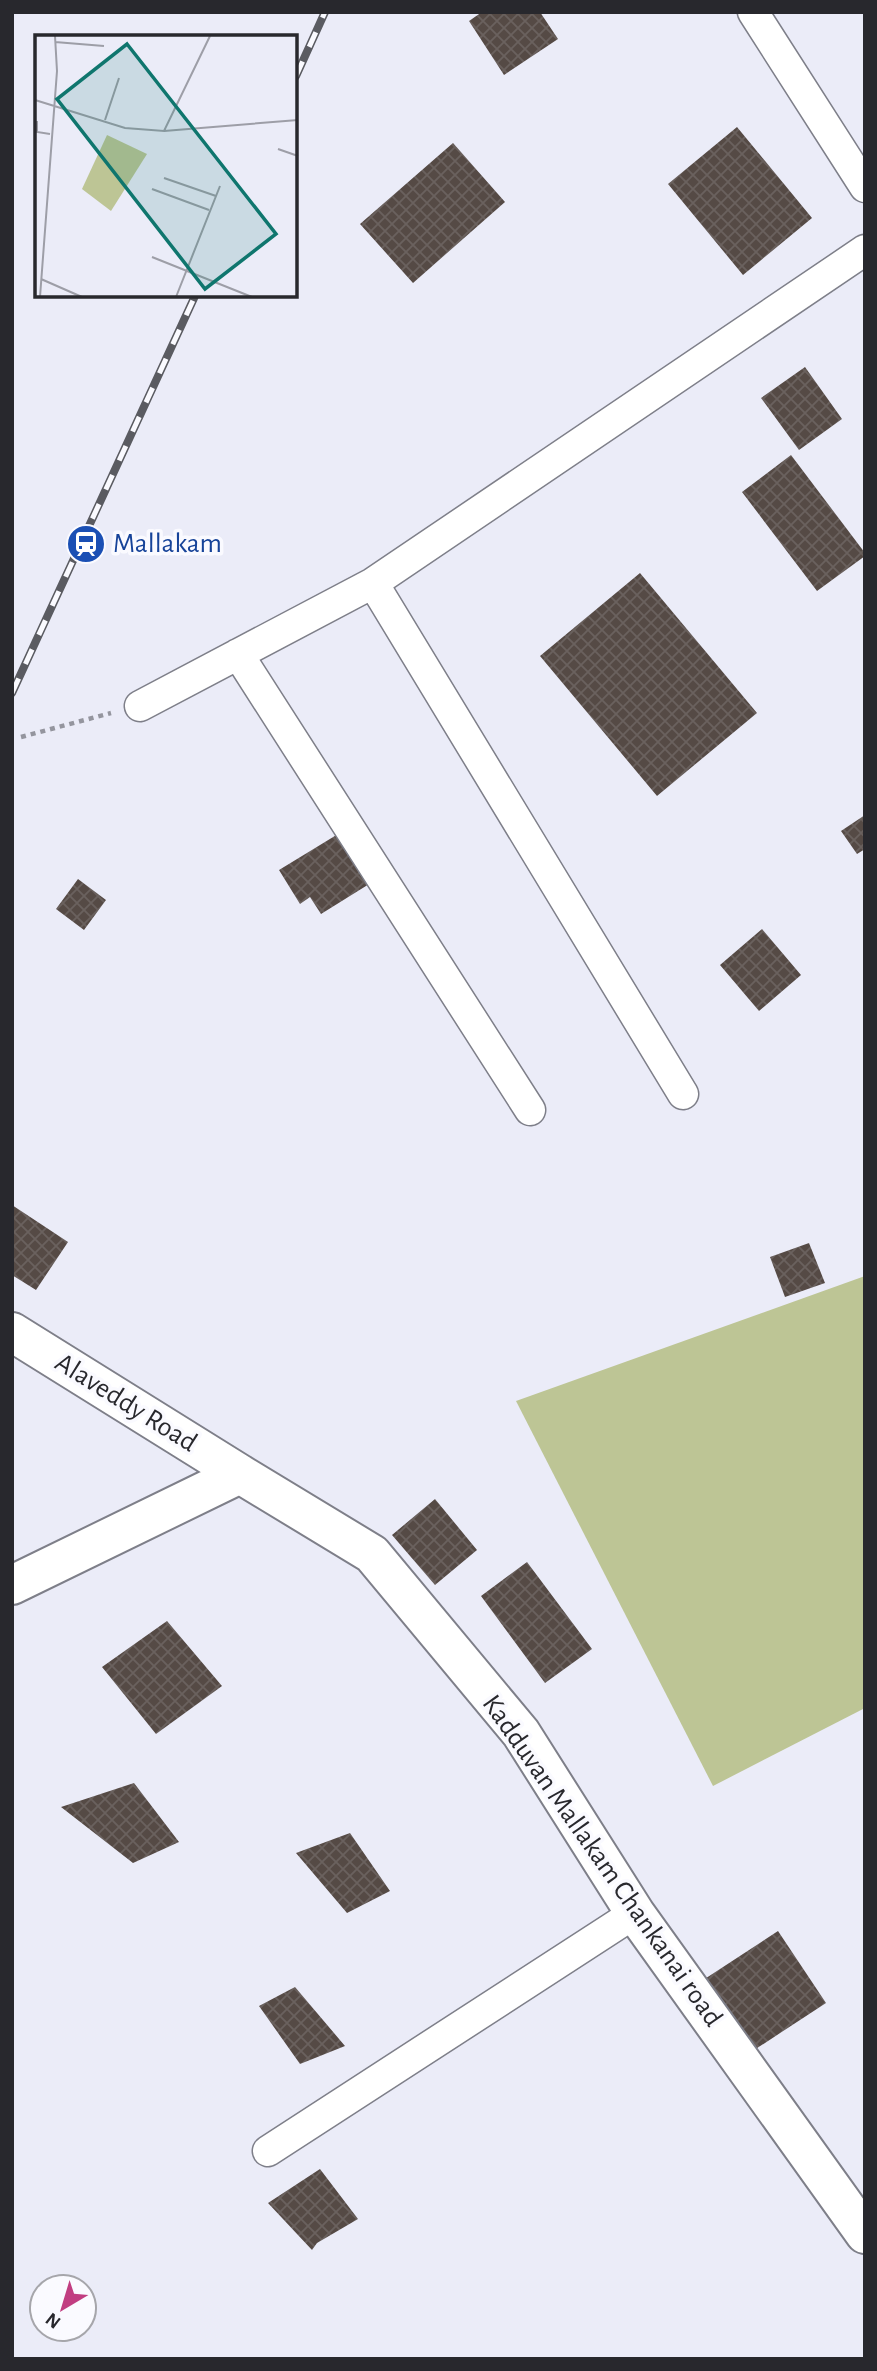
<svg xmlns="http://www.w3.org/2000/svg" width="877" height="2371" viewBox="0 0 877 2371" font-family="'Alegreya Sans',sans-serif">
<defs>
<pattern id="building-cross-hatch" width="8" height="8" patternUnits="userSpaceOnUse" patternTransform="scale(1.75)"><rect width="8" height="8" fill="#554a45"/><path d="M0 0l8 8M0 8l8-8" fill="none" stroke="#6a615e"/></pattern>
</defs>
<rect width="100%" height="100%" fill="#ebecf8"/>
<path fill="#bdc595" d="M865 1276V1708L713 1786 516 1401Z"/>
<path fill="url(#building-cross-hatch)" d="M482 12H540L558 39 504 75 469 21Z
M737 127 812 218 743 275 668 184Z
M453 143 505 202 413 283 360 224Z
M805 367 842 419 799 450 761 398Z
M791 455 865 553V556L817 591 742 492Z
M640 573 757 713 657 796 540 656Z
M865 815V849L857 854 841 831Z
M343 831 374 881 321 914 310 897 300 904 279 870Z
M78 879 106 900 84 930 56 909Z
M762 929 801 975 759 1011 720 965Z
M12 1205 68 1242 36 1290 12 1275Z
M809 1243 825 1283 785 1297 770 1257Z
M435 1499 477 1550 435 1585 392 1535Z
M527 1562 592 1649 545 1683 481 1596Z
M167 1621 222 1686 156 1734 102 1667Z
M134 1783 179 1842 133 1863 61 1807Z
M350 1833 390 1891 347 1913 296 1853Z
M778 1931 826 2003 745 2056 697 1984Z
M295 1987 345 2046 300 2064 259 2006Z
M320 2169 358 2219 317 2243 312 2250 268 2203Z"/>
<g fill="none" stroke-linecap="round" stroke-linejoin="round">
<defs>
<path id="street" d="M753 12 865 187
M373 583 683 1094
M238 654 530 1110
M140 706 373 583 865 250
M268 2151 635 1913"/>
<path id="secondary" d="M12 1332 240 1474
M12 1585 240 1474 372 1554 521 1733 635 1913 865 2234"/>
</defs>
<use href="#street" stroke="#7e7f89" stroke-width="33"/>
<use href="#secondary" stroke="#7e7f89" stroke-width="42"/>
<path stroke="#94959e" stroke-width="4.5" stroke-dasharray="5 5" stroke-linecap="butt" d="M21 737 111 713"/>
<use href="#street" stroke="#fff" stroke-width="30"/>
<use href="#secondary" stroke="#fff" stroke-width="38"/>
<defs>
<path id="rail" d="M296 76 325 12
M12 693 195 296"/>
</defs>
<use href="#rail" stroke="#5a5b61" stroke-width="8"/>
<use href="#rail" stroke="#fafaff" stroke-width="5" stroke-dasharray="16" stroke-linecap="butt"/>
</g>
<defs>
<symbol id="station-disc" viewBox="-11 -11 22 22"><circle r="9.5" fill="#1a4fb4" stroke="#fafaff"/><path d="M-3-6H3Q5-6 5-4V2Q5 4 3 4L4.5 6H3L1.5 4h-3L-3 6H-4.5L-3 4Q-5 4-5 2V-4Q-5-6-3-6ZM-3.5-4v3h7v-3ZM-3.5 1v1.5H-2V1ZM2 1v1.5H3.5V1Z" fill="#fff"/></symbol>
</defs>
<g fill-rule="evenodd">
<use href="#station-disc" x="64" y="522" width="44" height="44"/>
</g>
<g text-anchor="middle" dominant-baseline="central" stroke-width="7" stroke-linejoin="round" paint-order="stroke">
<g font-size="28" fill="#164399" stroke="#fafaff" text-anchor="start">
<text x="113" y="544">Mallakam</text>
</g>
<g font-size="28" fill="#28282d" stroke="#fafaff">
<text transform="translate(126 1403) rotate(32)">Alaveddy Road</text>
<text transform="translate(602 1861) rotate(55)">Kadduvan Mallakam Chankanai road</text>
</g>
</g>
<g transform="translate(35 35)">
<rect width="262" height="262" fill="#ebecf8"/>
<path d="M72 100 112 119 76 176 47 154Z" fill="#bdc595"/>
<path fill="none" stroke="#9d9ea7" stroke-width="2" d="M20 7 69 11M0 65 90 93 129 96 175 1M70 85 84 43M2 86V97L15 99M129 96 263 85M243 114 263 121M129 143 181 161M117 154 174 175M117 222 217 262M6 244 47 262M5 262 22 36 20 1M141 262 185 151"/>
<path fill="#0f766e" fill-opacity="0.15" stroke="#0f766e" stroke-width="3.5" d="M92 9 241 199 170 254 22 64Z"/>
<rect width="262" height="262" fill="none" stroke="#28282d" stroke-width="3.5"/>
</g>
<rect width="877" height="2371" fill="none" stroke="#28282d" stroke-width="28"/>
<g transform="translate(63 2308) rotate(218)"><circle r="33" fill="#fafaff" stroke="#a6a6ab" stroke-width="2"/>
<path d="M0-5L12 26L0 18L-12 26Z" fill="#c13d81"/>
<text y="-10" font-size="19" font-weight="bold" text-anchor="middle" fill="#28282d">N</text>
</g>
</svg>
